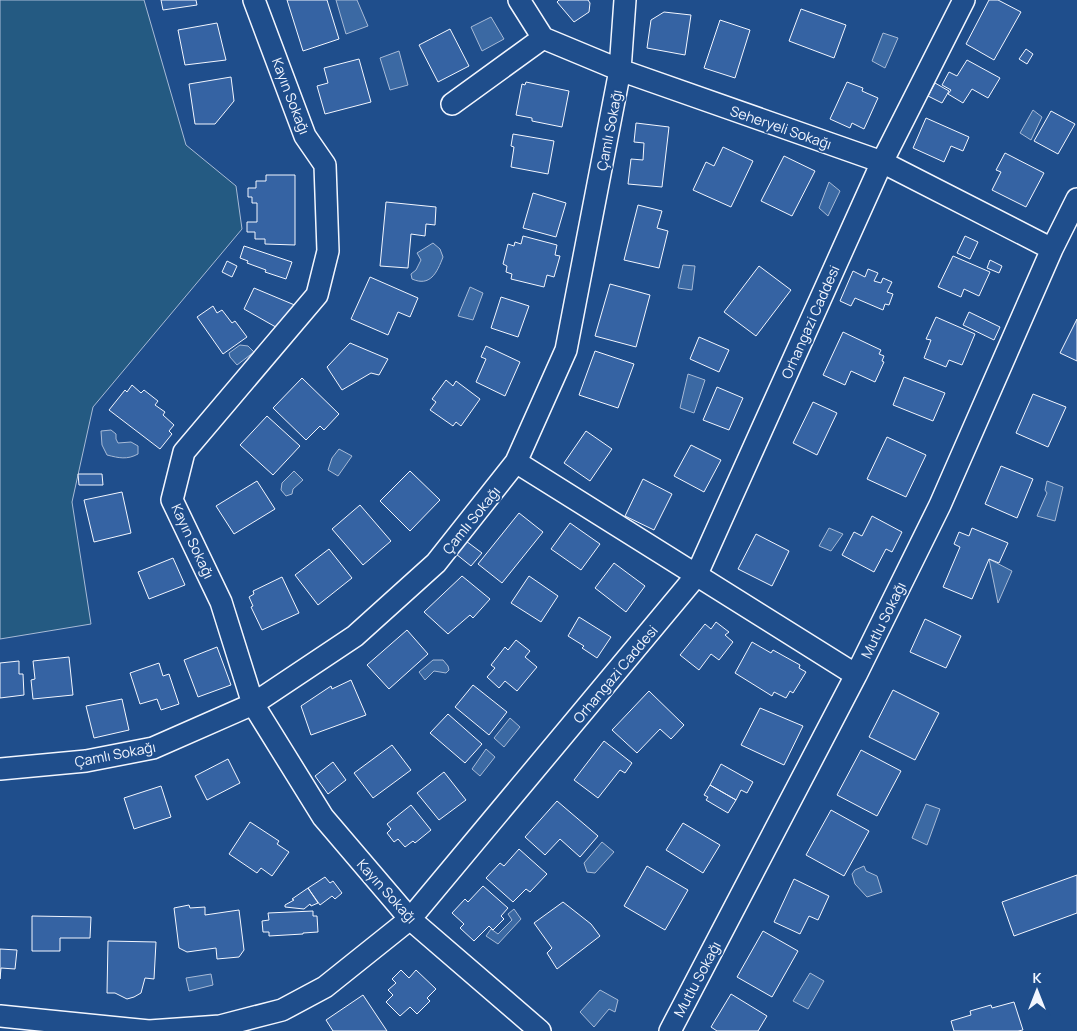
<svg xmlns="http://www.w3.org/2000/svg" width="1077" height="1031" viewBox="0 0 1077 1031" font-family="Manrope,sans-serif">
<rect width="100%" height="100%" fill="#1f4e8c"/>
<path fill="#245a82" stroke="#a8bbd7" d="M0 0H144L186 145 236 186 242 229 93 407 72 502 91 624 0 639Z"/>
<path fill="#3b69a3" stroke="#a8bbd7" d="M336 0H357L368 26 346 34Z
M491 17 504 39 482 51 471 27Z
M883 33 898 38 885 68 872 61Z
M399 51 408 85 390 90 380 58Z
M1033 110 1042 117 1031 140 1020 133Z
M829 182 840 191 828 216 819 208Z
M433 243 440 249 443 257C437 273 430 287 412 279L411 274 416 270 421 260 417 253Z
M683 265 695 266 692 290 678 288Z
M470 287 483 293 473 320 458 316Z
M240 345 248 346 254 352 237 365 230 357 229 353Z
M688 374 705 380 694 413 680 408Z
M111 430 116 434V439L118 443 131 442 138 446V454C127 460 119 458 107 455L102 445 101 431Z
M339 449 352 456 338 476 328 470 332 458Z
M294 471 303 480 293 489 292 494 286 496 281 490 282 483Z
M1047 481 1063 487 1055 521 1037 516 1047 493 1045 490Z
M829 528 843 534 831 551 819 546Z
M989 559 1012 571 998 603Z
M433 660H443L448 666 449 670 446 673 434 671 425 680 419 672Z
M510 718 520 727 504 747 494 738Z
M486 749 495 757 480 776 472 769Z
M926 804 940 809 927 845 912 838Z
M602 842 614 852 595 873 587 872 584 863Z
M864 866 866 871 877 876 882 892 867 897 855 884 852 874 855 870Z
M514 909 521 919 498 944 486 936 491 929 498 934 512 920 508 914Z
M810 973 824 981 808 1009 793 1001Z
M211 974 213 985 189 991 186 978Z
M600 990 618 1000 615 1012 609 1009 594 1027 580 1012Z"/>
<path fill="#3563a3" stroke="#f2f6ff" d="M161 0H196L197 5 163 10Z
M287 0H327L339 39 303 51Z
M559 0H588L590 3 589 12 574 22 557 2Z
M989 0H998L1021 12 994 60 966 44Z
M801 9 846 25 834 58 789 41Z
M664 12 691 15 685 55 647 48 651 20Z
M720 20 750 30 735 78 704 68Z
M217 23 226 60 185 65 178 30Z
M450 29 469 66 438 82 419 45Z
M1026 49 1033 54 1027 64 1019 59Z
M359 59 371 102 325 114 317 86 328 83 324 68Z
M967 60 1000 78 988 98 972 89 963 103 948 94 951 90 942 85 949 72 957 76Z
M231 77 234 101 215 124H195L189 84Z
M526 82 569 91 562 127 532 121V118L516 115 522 84 525 85Z
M847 82 863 88 862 91 878 98 864 129 852 123 850 128 830 119Z
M935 83 949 91 942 103 928 96Z
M1051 111 1075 124 1058 154 1034 141Z
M926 118 969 137 963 151 951 146 944 162 913 148Z
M636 123 669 127 662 187 628 184 631 159 643 160 644 143 634 142Z
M513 134 554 141 548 174 511 167 514 147 511 146Z
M723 147 753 161 731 207 693 190 706 162 714 166Z
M1005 153 1044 173 1026 207 992 190 1001 172 996 170Z
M784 156 815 171 792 216 761 201Z
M266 175H295V245L265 244V239H255V232H247V222H257V203H252V197H248V188H256V181H266Z
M533 193 566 203 556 237 523 228Z
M386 202 436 207 435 225 426 224 425 236 411 234 408 268 380 266Z
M638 205 662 211 657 228 668 231 659 268 624 260Z
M523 236 557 245 555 255 560 256 554 277 547 275 544 287 511 279 512 274 506 272 507 266 503 264 508 244 514 246 515 242 521 244Z
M965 236 978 242 970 259 957 253Z
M244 246 292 262 286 279 265 272 266 270 247 263 248 261 240 258Z
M953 256 990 272 979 296 964 289 961 297 938 287Z
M990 260 1002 266 999 273 987 268Z
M227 261 237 266 232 277 222 272Z
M759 266 791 290 756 336 724 312Z
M868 269 878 273 874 281 881 283 883 278 892 282 887 292 893 294 889 305 885 304 883 310 855 298 851 306 840 301 853 271 865 277Z
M370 277 418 298 410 317 398 312 388 335 351 319Z
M610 284 650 295 636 347 595 336Z
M254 288 297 306 281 330 244 309Z
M501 297 529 306 518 337 491 328Z
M213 306 217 313 222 310 232 323 235 321 247 337 223 354 197 317Z
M969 312 1000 327 994 340 963 325Z
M936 317 975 334 962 365 949 360 946 367 924 358 931 340 926 339Z
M1077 319V361L1060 353Z
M843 332 881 350 879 354 884 356 882 361 884 362 875 382 851 371 845 385 823 375Z
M699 337 729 350 719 372 690 359Z
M350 343 388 359 379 375 371 373 342 390 327 367Z
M486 346 520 362 505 396 476 382 486 359 481 357Z
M595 351 634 364 618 408 579 395Z
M904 377 945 393 933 421 893 405Z
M302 378 339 414 324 430 320 426 306 440 273 408Z
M446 380 453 386 456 381 480 399 461 426 456 422 453 426 430 410 436 402 432 399Z
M132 385 141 393 144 390 158 401 155 405 165 412 163 415 174 425 169 431 172 434 160 449 109 410 125 390 127 392Z
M717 387 743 398 729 430 703 420Z
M1033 394 1066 407 1048 447 1016 433Z
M813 402 837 413 817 455 793 443Z
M267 416 300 446 273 475 240 445Z
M586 431 612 449 590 481 564 463Z
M887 437 926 455 906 497 867 479Z
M691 445 721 460 704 492 674 476Z
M1001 466 1033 479 1017 518 985 504Z
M410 471 440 500 410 531 380 501Z
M78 474H102L103 485H79Z
M643 479 672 494 654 530 625 516Z
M257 481 275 509 234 534 216 506Z
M122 492 131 533 94 542 84 500Z
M360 505 391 541 363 565 332 529Z
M519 513 543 532 502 583 478 564Z
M872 516 902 532 892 552 886 549 874 572 842 555 854 532 862 536Z
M570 523 600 544 581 570 551 549Z
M972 528 1008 543 999 563 989 559 972 599 943 587 960 547 954 544 959 532 969 536Z
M756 534 789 551 772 586 738 569Z
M466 541 482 553 471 566 456 554Z
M329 549 352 578 318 605 295 575Z
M173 558 185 585 149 599 138 572Z
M614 563 645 586 626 612 595 588Z
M462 576 490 599 473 618 470 615 448 634 424 612Z
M529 576 558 596 541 622 511 603Z
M282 577 299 613 262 630 251 607 253 606 249 597 254 594 253 591Z
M579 617 611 637 597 658 582 648 584 646 568 636Z
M925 619 961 636 946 668 910 652Z
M716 622 729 632 725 635 733 642 719 660 711 654 699 670 680 655 705 624 711 629Z
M407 630 428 654 389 689 367 665Z
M516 640 530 651 525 657 537 667 517 691 505 681 499 688 487 677 495 668 491 665 505 647 508 650Z
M752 642 771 653 773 650 800 665 799 668 806 672 793 693 790 691 786 698 774 692 772 696 735 673Z
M217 647 231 685 198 697 184 660Z
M69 657 73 695 33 699 31 680 35 679 33 661Z
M19 661V674H23L24 695 0 698V663Z
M159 663 163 676 169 674 179 704 161 710 157 699 140 704 130 673Z
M351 680 366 715 311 735 301 706 331 686 332 689Z
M473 685 507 712 489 735 455 707Z
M893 690 939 713 915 760 869 737Z
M649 691 684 725 671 739 660 729 637 753 612 730Z
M122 699 129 730 94 738 86 706Z
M760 708 803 726 784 765 741 745Z
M448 714 482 744 465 763 430 733Z
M604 741 632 763 625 773 620 770 598 798 574 780Z
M392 745 411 770 373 798 354 773Z
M861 750 901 771 877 816 837 795Z
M228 759 240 783 207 800 195 776Z
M333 762 346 780 328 794 315 776Z
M721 764 753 782 747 793 741 790 736 800 710 785Z
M444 772 466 800 439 820 417 793Z
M710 785 736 800 728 813 706 800 708 797 704 795Z
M161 786 171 817 134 829 124 798Z
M557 801 598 836 580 857 560 839 545 855 525 837Z
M411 805 431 830 415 843 413 841 405 847 398 839 394 842 387 833 391 829 387 824Z
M831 810 869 831 844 876 806 855Z
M250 822 279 841 277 844 289 852 272 876 261 868 257 873 229 854Z
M683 823 720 845 703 873 666 850Z
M519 849 547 874 530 892 526 889 513 902 486 878 500 863 504 866Z
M647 866 688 890 665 930 624 906Z
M1077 875V913L1014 936 1002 902Z
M325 877 330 883 333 881 342 893 335 899 332 896 320 905 308 888Z
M794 879 829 896 818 920 809 916 800 934 774 922Z
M483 886 508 908 501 916 504 919 493 930 489 926 474 941 460 928 464 924 452 913 465 899 468 902Z
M308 888 318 903 311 906 310 904 304 909 285 907V905L294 900 292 899Z
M563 902 591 924 600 936 557 969 547 953 552 948 534 923Z
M189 905 190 908 205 907V915L239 910 244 950 239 957 217 959 216 948 187 952 179 948 174 908Z
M313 911V916H317L318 932 303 933V934L269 936V932H263L262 921 269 920 268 913Z
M32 916 91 917 90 938H60V951H32Z
M763 931 798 951 772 997 737 977Z
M108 941 156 942 154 979 145 978 141 993 134 997 127 999 115 993H107Z
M0 949 17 950 15 969 1 968 0 979Z
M401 970 409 978 416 970 436 989 427 998 430 1001 417 1014 410 1007 400 1016 386 1002 393 995 388 990 396 983 392 979Z
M731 994 767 1016 758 1031H717L711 1027Z
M363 995 387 1031H333L326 1020Z
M1014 1002 1023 1030 1018 1031H954L951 1021 971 1015 970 1011 991 1005 992 1008Z"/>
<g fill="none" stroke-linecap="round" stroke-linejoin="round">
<defs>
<path id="minor" d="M254 0 305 136 325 165 328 251 317 295 184 452 172 500 221 602 253 704 323 817 410 919 540 1031
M519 0 543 38 620 70 882 162 1052 249
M452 104 543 38
M516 462 856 675
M0 769 86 761 153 748 253 704 355 636 436 563 516 462 566 350 620 70 625 0
M0 1016 149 1031 220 1026 282 1010 325 987 410 919 696 576 882 162 964 0
M670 1031 856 675 940 505 1052 249 1077 199"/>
</defs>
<use href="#minor" stroke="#f2f6ff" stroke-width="24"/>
<use href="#minor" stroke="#1f4e8c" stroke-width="21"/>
</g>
<g text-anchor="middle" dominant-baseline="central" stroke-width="4" stroke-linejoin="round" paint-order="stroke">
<g font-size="14" fill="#f2f6ff" stroke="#1f4e8c">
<text transform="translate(291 96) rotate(69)">Kayın Sokağı</text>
<text transform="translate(781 127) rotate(19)">Seheryeli Sokağı</text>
<text transform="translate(609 130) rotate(-79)">Çamlı Sokağı</text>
<text transform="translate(810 322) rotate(-66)">Orhangazi Caddesi</text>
<text transform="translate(471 520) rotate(-51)">Çamlı Sokağı</text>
<text transform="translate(193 541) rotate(65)">Kayın Sokağı</text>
<text transform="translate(883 620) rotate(-64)">Mutlu Sokağı</text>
<text transform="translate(615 674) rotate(-50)">Orhangazi Caddesi</text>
<text transform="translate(115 754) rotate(-11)">Çamlı Sokağı</text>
<text transform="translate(387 891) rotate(48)">Kayın Sokağı</text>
<text transform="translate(697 979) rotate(-62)">Mutlu Sokağı</text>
</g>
</g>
<g transform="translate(1037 991)" stroke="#1f4e8c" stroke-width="4" paint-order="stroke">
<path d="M0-4L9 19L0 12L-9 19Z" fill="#f2f6ff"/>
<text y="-8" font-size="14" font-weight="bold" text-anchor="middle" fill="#f2f6ff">K</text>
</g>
</svg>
